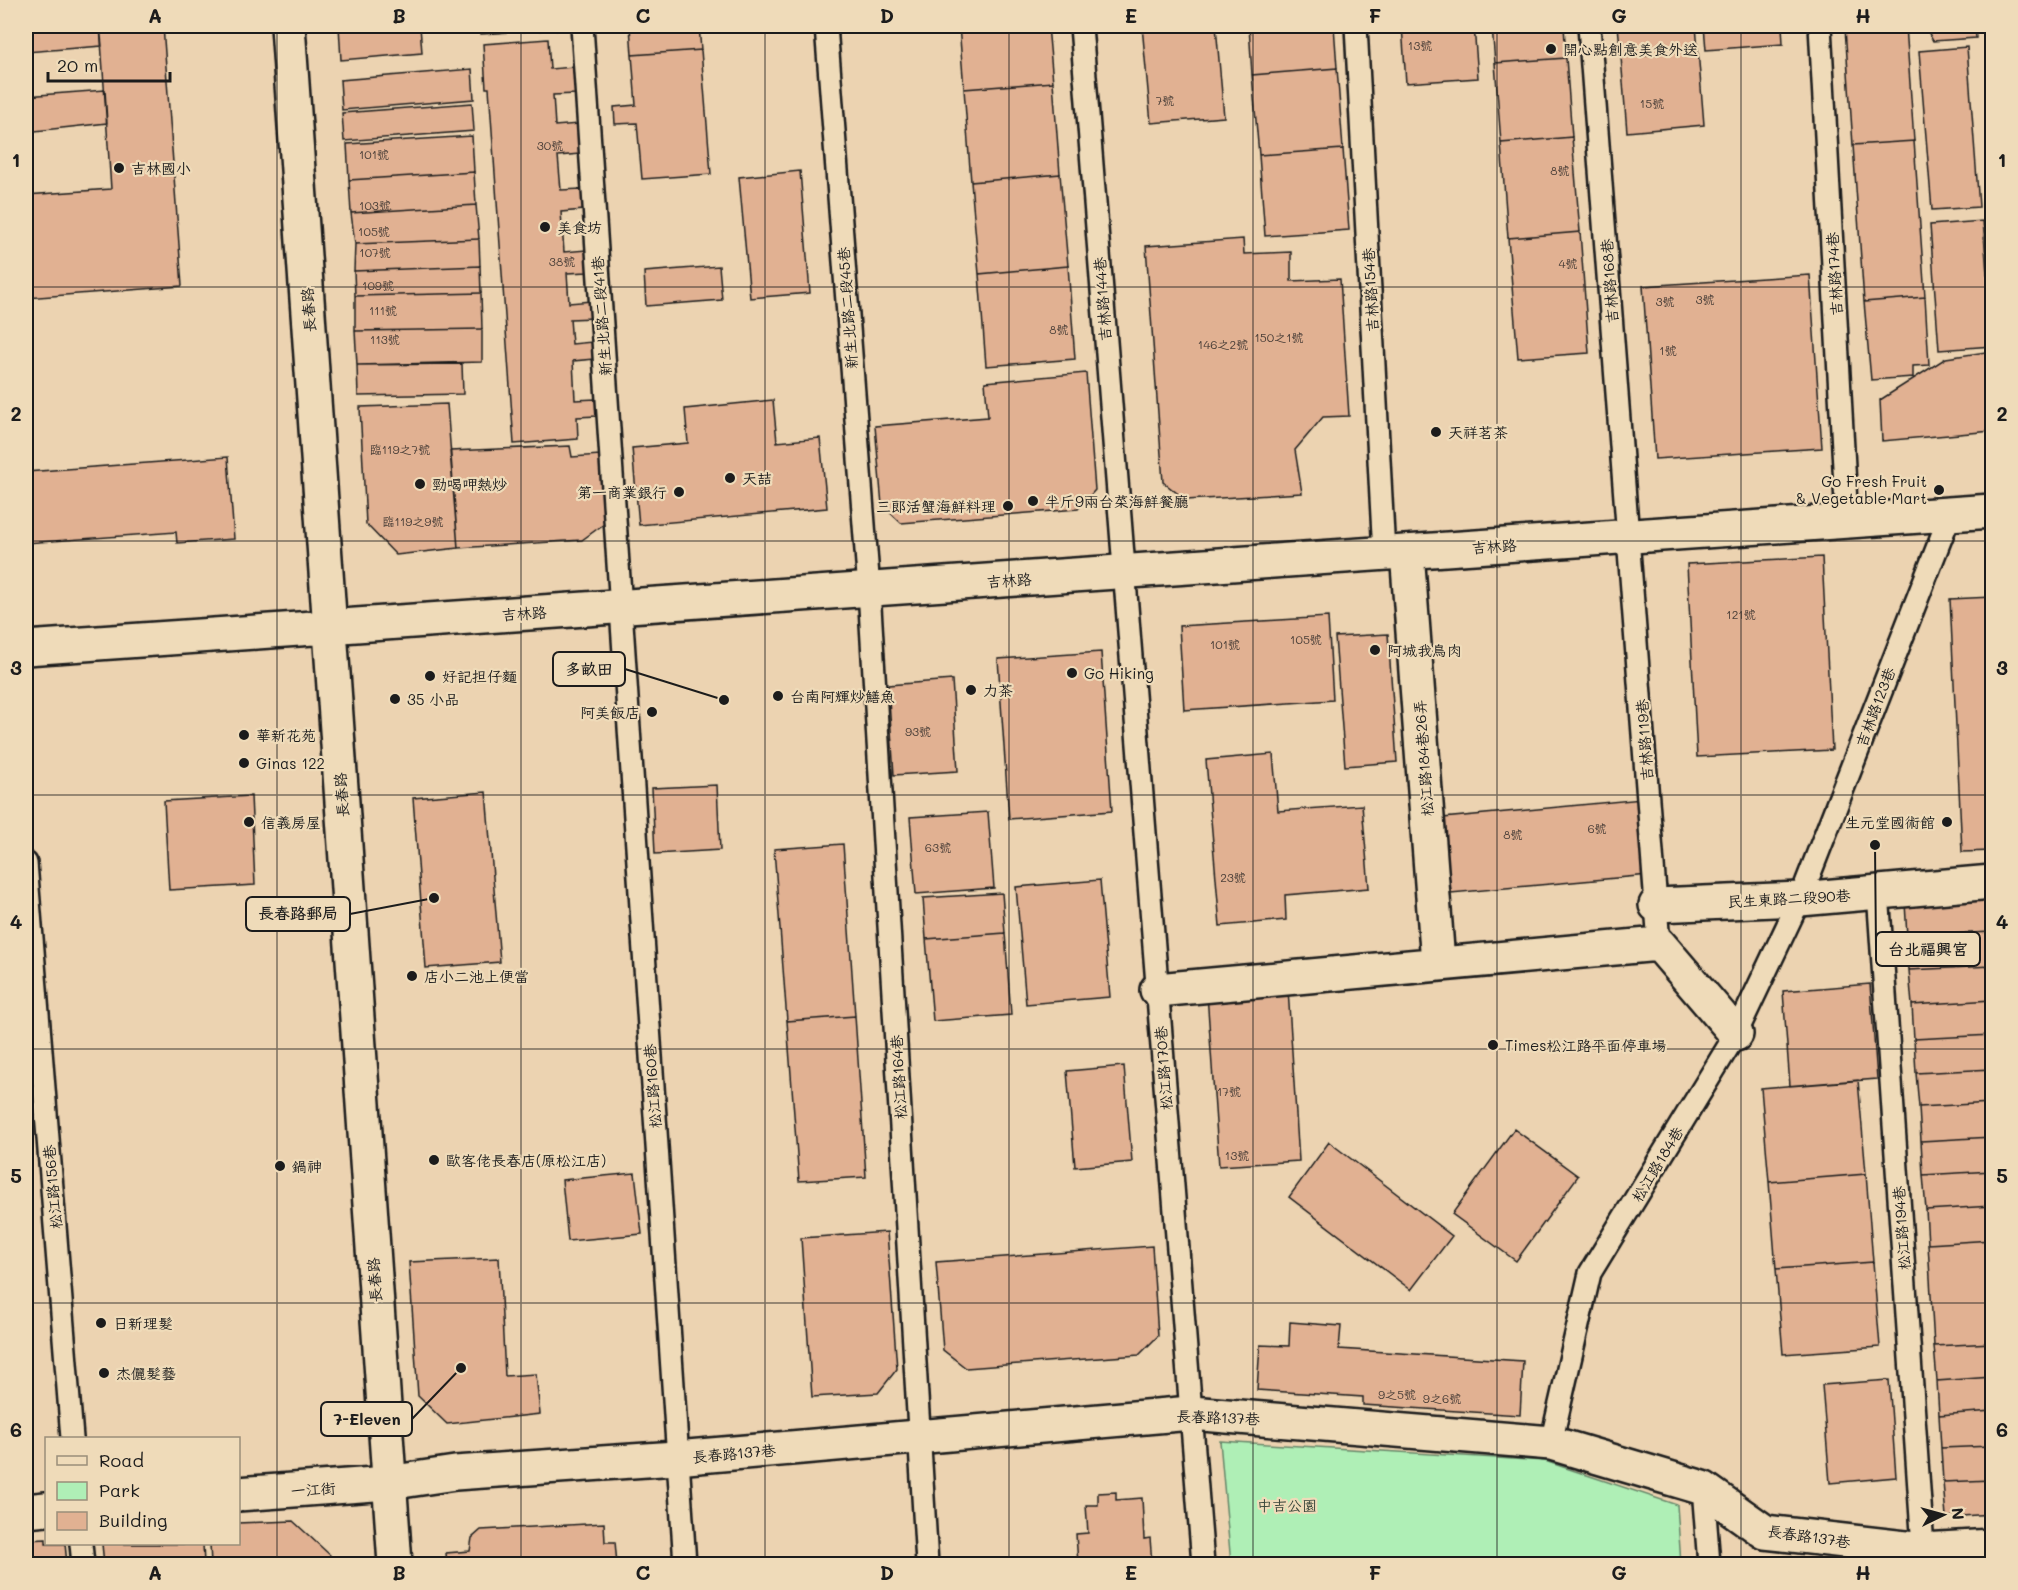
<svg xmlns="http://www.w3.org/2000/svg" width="2018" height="1590" viewBox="0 0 2018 1590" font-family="Mali,'LXGW WenKai TC',sans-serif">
<rect width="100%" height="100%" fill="#ecd3b1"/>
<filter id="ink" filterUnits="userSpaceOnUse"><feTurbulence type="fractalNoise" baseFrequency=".0167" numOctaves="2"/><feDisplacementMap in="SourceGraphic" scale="12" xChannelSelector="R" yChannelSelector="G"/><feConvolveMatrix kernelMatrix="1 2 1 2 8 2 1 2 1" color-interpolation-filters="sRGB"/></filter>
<g filter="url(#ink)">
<path fill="#afefb6" stroke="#668669" stroke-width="1.5" d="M1220 1441 1545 1461 1677 1505 1681 1564H1231Z"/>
<path fill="#e1b192" stroke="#1c1c1c" stroke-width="1.5" d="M26 26H100L102 46 26 52Z
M100 26H163L182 286 26 298V195L111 189Z
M339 26H420L422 53 341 60Z
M480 26H561L562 29 481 34Z
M630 26H699L701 50 632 55Z
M959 26H1048L1053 82 964 89Z
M1142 26H1216L1224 117 1151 123Z
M1249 26H1334L1337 68 1252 75Z
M1402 26H1474L1478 78 1406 83Z
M1492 26H1564L1566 58 1495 63Z
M1618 26H1696L1698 50 1621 57Z
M1704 26H1782L1783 44 1706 50Z
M1879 26H1906L1914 141 1853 145 1845 28Z
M1925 26H1975L1976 38 1933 41Z
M548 39 550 69 574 67 576 94 553 95 555 126 578 124 580 154 558 156 561 190 582 189 584 210 561 212 564 252 586 250 588 272 567 273 569 303 592 301 594 318 570 319 572 344 592 342 594 359 573 361 575 400 596 399 597 416 577 417 578 439 514 444 489 88H486L483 44Z
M1967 47 1979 207 1932 210 1919 51Z
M701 50 711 174 642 179 637 123 615 124 614 107 636 105 632 55Z
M1698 50 1704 125 1627 132 1621 57Z
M1566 58 1572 137 1501 143 1495 63Z
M1337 68 1343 149 1259 155 1252 75Z
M472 69 474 99 342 110 340 80Z
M1053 82 1060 174 971 182 964 89Z
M105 90 107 123 26 132V96Z
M472 103 474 131 344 141 342 113Z
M472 136 474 172 349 180 347 144Z
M1572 137 1580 232 1508 238 1501 143Z
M1914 141 1925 297 1864 302 1853 145Z
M1343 149 1349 230 1265 236 1259 155Z
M800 171 810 293 750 298 739 177Z
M474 172 476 205 351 213 349 180Z
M1060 174 1068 266 979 274 971 182Z
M476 205 479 239 355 244 351 213Z
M1983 221 1987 274H1992V346L1939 350 1930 225Z
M1580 232 1589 353 1518 358 1508 238Z
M479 239 480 266 354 271 355 244Z
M1243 239 1244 254 1291 252V281L1340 279 1349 416 1323 417 1295 450 1302 493 1186 500 1163 482 1146 246Z
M480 266 481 293 355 296 354 271Z
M719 266 722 300 646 306 644 272Z
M1068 266 1075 359 986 366 979 274Z
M1810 275 1822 448 1655 459 1643 286Z
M481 293 482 329 355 331V296Z
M1925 297 1929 365 1913 366V377L1871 380 1864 302Z
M482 329V362L357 365 355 331Z
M1992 351V431L1882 441 1880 400 1946 358Z
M462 364 463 394 358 396 357 365Z
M1086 373 1095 490 1078 509 901 523 882 505 875 426 988 417 985 382Z
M773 400 777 442 820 438 827 508 639 525 632 448 688 443 685 409Z
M447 404 458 548 396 555 366 524 360 407Z
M570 446 572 457 600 455 604 524 582 540 458 548 450 451Z
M228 457 234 539 177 543 176 532 26 543V472Z
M1822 557 1832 750 1697 757 1687 564Z
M1992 597V851L1962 852 1950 599Z
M1328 617 1333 700 1184 710 1179 626Z
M1388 634 1397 762 1345 766 1335 637Z
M1101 652 1112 811 1009 819 998 659Z
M952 680 958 771 894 775 888 685Z
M1273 754 1278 811 1362 805 1369 888 1285 895 1286 920 1220 926 1206 760Z
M717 785 720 850 655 854 652 788Z
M486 792 500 962 426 968 413 798Z
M251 796 255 885 169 890 164 801Z
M1642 799 1649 875 1451 893 1443 818Z
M988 812 994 888 916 894 910 817Z
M843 844 855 1016 787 1021 774 849Z
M1100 880 1110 997 1026 1004 1016 887Z
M1002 893 1005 933 926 939 923 898Z
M1992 897V932L1907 936 1905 903Z
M1992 932V966L1909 970 1907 936Z
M1005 933 1011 1015 933 1021 926 939Z
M1992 966V1000L1912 1005 1909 970Z
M1870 984 1877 1079 1790 1086 1783 991Z
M1288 989 1299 1161 1219 1166 1207 994Z
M1992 1000V1035L1914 1039 1912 1005Z
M855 1016 866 1177 799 1181 787 1021Z
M1992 1035V1069L1916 1073 1914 1039Z
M1124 1066 1132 1162 1075 1167 1067 1071Z
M1992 1069V1103L1919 1107 1916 1073Z
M1858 1080 1866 1174 1769 1182 1761 1088Z
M1992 1103V1137L1921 1141 1919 1107Z
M1514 1129 1578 1176 1516 1261 1452 1214Z
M1992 1137V1171L1923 1175 1921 1141Z
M1329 1142 1452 1236 1411 1290 1289 1197Z
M1992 1171V1206L1926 1210 1923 1175Z
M635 1173 642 1234 568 1241 562 1180Z
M1866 1174 1873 1262 1776 1269 1769 1182Z
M1992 1206V1240L1928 1244 1926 1210Z
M887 1232 897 1369 878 1393 812 1397 801 1238Z
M1992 1240V1343L1934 1346 1928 1244Z
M1152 1246 1158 1336 1139 1355 966 1368 943 1350 936 1262Z
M499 1258 505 1376 536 1374 540 1414 447 1424 418 1396 409 1262Z
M1873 1262 1880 1347 1783 1354 1776 1269Z
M1290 1322 1341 1326 1339 1349 1523 1361 1520 1415 1363 1405V1397L1257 1390 1260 1345 1289 1346Z
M1992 1343V1377L1937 1381 1934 1346Z
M1992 1377V1411L1939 1415 1937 1381Z
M1889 1380 1896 1477 1830 1483 1822 1385Z
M1992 1411V1446L1941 1448 1939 1415Z
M1992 1446V1480L1943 1482 1941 1448Z
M1992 1480V1514L1946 1517 1943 1482Z
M1116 1492V1500L1142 1498 1144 1539 1150 1538 1152 1564H1078L1076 1534 1088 1533 1086 1505H1098V1493Z
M293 1521 330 1555 331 1564H211L210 1544H238V1523Z
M604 1523 605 1542H615L617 1564H447L446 1553 470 1551 472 1538 481 1530Z
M46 1539V1544H65L67 1564H26V1540Z
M102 1544H203L204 1564H104Z
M1896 1559 1897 1564H1839Z"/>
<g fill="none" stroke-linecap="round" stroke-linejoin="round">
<defs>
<path id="lane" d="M582 26 685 1564
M826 26 869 590 927 1564
M1081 26 1203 1564
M1356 26 1384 554
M1589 26 1659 944
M1820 26 1847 522
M26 863 72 1438
M1878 892 1924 1562
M1551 1443 1590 1273 1736 1034 1800 899 1950 515
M1703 1488 1709 1564
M81 1544 83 1564"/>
<path id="street" d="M1407 552 1438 963
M1656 905 1800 899 1992 882
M1157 990 1659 944 1736 1034
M238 1494 388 1483 455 1473 676 1458 1191 1413 1551 1443 1703 1488 1765 1532 1923 1550 1992 1546
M26 1511 46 1509"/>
<path id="secondary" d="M288 26 395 1564
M26 648 1992 511"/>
</defs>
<use href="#lane" stroke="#1c1c1c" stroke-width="26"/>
<use href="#street" stroke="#1c1c1c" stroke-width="38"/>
<use href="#secondary" stroke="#1c1c1c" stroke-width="38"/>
<use href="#lane" stroke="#efdbb9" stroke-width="21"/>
<use href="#street" stroke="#efdbb9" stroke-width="33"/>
<use href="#secondary" stroke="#efdbb9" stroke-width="33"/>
</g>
</g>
<path fill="none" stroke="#1c1c1c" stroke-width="1.5" stroke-opacity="0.55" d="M277 26V1564M521 26V1564M765 26V1564M1009 26V1564M1253 26V1564M1497 26V1564M1741 26V1564M26 287H1992M26 541H1992M26 795H1992M26 1049H1992M26 1303H1992"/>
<g fill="#1c1c1c" stroke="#efdbb9" stroke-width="2">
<circle cx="1551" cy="49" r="6"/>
<circle cx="119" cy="168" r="6"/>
<circle cx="545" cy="227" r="6"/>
<circle cx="1436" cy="432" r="6"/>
<circle cx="730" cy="478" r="6"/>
<circle cx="420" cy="484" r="6"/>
<circle cx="1939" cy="490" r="6"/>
<circle cx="679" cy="492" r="6"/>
<circle cx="1033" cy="501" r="6"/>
<circle cx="1008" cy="506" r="6"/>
<circle cx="1375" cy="650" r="6"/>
<circle cx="1072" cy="673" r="6"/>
<circle cx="430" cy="676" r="6"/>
<circle cx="971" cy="690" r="6"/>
<circle cx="778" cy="696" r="6"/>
<circle cx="395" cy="699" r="6"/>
<circle cx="652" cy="712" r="6"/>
<circle cx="244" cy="735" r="6"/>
<circle cx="244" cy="763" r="6"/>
<circle cx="249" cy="822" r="6"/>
<circle cx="1947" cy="822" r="6"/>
<circle cx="412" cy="976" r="6"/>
<circle cx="1493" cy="1045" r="6"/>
<circle cx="434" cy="1160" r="6"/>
<circle cx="280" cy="1166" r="6"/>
<circle cx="101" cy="1323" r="6"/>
<circle cx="104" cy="1373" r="6"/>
</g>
<g text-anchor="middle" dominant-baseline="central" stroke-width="4.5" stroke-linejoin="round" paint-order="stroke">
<g font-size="12" fill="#4d413a">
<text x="1420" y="45">13號</text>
<text x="1165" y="100">7號</text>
<text x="1652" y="103">15號</text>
<text x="550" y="145">30號</text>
<text x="374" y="154">101號</text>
<text x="1560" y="170">8號</text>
<text x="375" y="205">103號</text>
<text x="374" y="231">105號</text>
<text x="375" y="252">107號</text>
<text x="562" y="261">38號</text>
<text x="1568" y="263">4號</text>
<text x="378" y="285">109號</text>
<text x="1705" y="299">3號</text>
<text x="1665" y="301">3號</text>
<text x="383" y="310">111號</text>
<text x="1059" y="329">8號</text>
<text x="1279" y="337">150之1號</text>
<text x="385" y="339">113號</text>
<text x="1223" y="344">146之2號</text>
<text x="1668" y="350">1號</text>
<text x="400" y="449">臨119之7號</text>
<text x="413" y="521">臨119之9號</text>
<text x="1741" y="614">121號</text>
<text x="1306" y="639">105號</text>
<text x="1225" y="644">101號</text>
<text x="918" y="731">93號</text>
<text x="1597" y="828">6號</text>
<text x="1513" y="834">8號</text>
<text x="938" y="847">63號</text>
<text x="1233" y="877">23號</text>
<text x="1229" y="1091">17號</text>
<text x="1237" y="1155">13號</text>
<text x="1397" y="1394">9之5號</text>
<text x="1442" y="1398">9之6號</text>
</g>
<g font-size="15" fill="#1c1c1c" stroke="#efdbb9" text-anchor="start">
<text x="1563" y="49">開心點創意美食外送</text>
<text x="131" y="168">吉林國小</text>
<text x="557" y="227">美食坊</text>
<text x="1448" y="432">天祥茗茶</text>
<text x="742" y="478">天喆</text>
<text x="1927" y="481" text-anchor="end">Go Fresh Fruit<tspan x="1927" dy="17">&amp; Vegetable Mart</tspan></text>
<text x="432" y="484">勁喝呷熱炒</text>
<text x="667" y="492" text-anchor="end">第一商業銀行</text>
<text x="1045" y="501">半斤9兩台菜海鮮餐廳</text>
<text x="996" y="506" text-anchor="end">三郎活蟹海鮮料理</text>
<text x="1387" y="650">阿城我鳥肉</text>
<text x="1084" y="673">Go Hiking</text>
<text x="442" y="676">好記担仔麵</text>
<text x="983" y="690">力茶</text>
<text x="790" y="696">台南阿輝炒鱔魚</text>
<text x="407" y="699">35 小品</text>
<text x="640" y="712" text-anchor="end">阿美飯店</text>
<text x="256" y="735">華新花苑</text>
<text x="256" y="763">Ginas 122</text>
<text x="261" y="822">信義房屋</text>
<text x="1935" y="822" text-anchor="end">生元堂國術館</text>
<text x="424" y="976">店小二池上便當</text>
<text x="1505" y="1045">Times松江路平面停車場</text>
<text x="446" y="1160">歐客佬長春店(原松江店)</text>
<text x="292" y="1166">鍋神</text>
<text x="113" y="1323">日新理髮</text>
<text x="116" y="1373">杰儷髮藝</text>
</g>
<g font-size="15" fill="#1c1c1c" stroke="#efdbb9">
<text transform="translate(1834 274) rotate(-93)">吉林路174巷</text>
<text transform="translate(1609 281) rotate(-94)">吉林路168巷</text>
<text transform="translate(1370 290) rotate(-93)">吉林路154巷</text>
<text transform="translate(1102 299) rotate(-94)">吉林路144巷</text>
<text transform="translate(847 308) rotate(-94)">新生北路二段45巷</text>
<text transform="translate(308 310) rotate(-94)">長春路</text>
<text transform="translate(601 316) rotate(-94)">新生北路二段41巷</text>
<text transform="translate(1494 546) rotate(-4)">吉林路</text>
<text transform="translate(1009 580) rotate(-4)">吉林路</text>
<text transform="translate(524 613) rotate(-4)">吉林路</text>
<text transform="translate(1875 707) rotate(-69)">吉林路123巷</text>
<text transform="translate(1644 740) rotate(-94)">吉林路119巷</text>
<text transform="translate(1423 758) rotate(-94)">松江路184巷26弄</text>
<text transform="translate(341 795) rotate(-94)">長春路</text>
<text transform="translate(1789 898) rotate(-3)">民生東路二段90巷</text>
<text transform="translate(1163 1068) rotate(-94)">松江路170巷</text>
<text transform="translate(898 1077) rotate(-93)">松江路164巷</text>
<text transform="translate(652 1086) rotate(-94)">松江路160巷</text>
<text transform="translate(1657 1164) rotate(-59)">松江路184巷</text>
<text transform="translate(52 1187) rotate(-95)">松江路156巷</text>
<text transform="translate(1901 1228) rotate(-94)">松江路194巷</text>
<text transform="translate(374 1280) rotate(-94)">長春路</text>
<text transform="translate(1218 1417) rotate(2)">長春路137巷</text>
<text transform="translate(734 1453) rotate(-5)">長春路137巷</text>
<text transform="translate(313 1489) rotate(-4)">一江街</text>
<text transform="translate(1809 1536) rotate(8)">長春路137巷</text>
</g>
<g font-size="15" fill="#39463b" stroke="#efdbb9">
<text x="1287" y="1505">中吉公園</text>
</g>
</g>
<path fill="none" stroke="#1c1c1c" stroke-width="2" d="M724 700L625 669M434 898L350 914M1875 845L1876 949M461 1368L412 1419"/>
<g fill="#1c1c1c" stroke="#efdbb9" stroke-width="2">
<circle cx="724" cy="700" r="6"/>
<circle cx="434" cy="898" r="6"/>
<circle cx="1875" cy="845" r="6"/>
<circle cx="461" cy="1368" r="6"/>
</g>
<g fill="#efdbb9" stroke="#1c1c1c" stroke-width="2">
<rect x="553" y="652" width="72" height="34" rx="6"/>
<rect x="246" y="897" width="104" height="34" rx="6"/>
<rect x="1876" y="932" width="104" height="34" rx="6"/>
<rect x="321" y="1402" width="91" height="34" rx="6"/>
</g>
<g font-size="16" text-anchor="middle" font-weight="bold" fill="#1c1c1c">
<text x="589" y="675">多畝田</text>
<text x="298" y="919">長春路郵局</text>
<text x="1928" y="955">台北福興宮</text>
<text x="367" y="1425">7-Eleven</text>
</g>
<rect width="2018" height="1590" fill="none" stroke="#efdbb9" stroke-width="66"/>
<rect x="45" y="1437" width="195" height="108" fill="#efdbb9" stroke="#9b8f7a" stroke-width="1.5"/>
<rect x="57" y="1456" width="30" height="9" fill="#efdbb9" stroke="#9b8f7a" stroke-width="1.5"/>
<text x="99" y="1467" font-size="18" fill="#1c1c1c">Road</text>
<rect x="57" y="1482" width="30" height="18" fill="#afefb6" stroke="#9b8f7a" stroke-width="1.5"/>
<text x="99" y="1497" font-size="18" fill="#1c1c1c">Park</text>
<rect x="57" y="1512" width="30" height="18" fill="#e1b192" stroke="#9b8f7a" stroke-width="1.5"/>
<text x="99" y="1527" font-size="18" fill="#1c1c1c">Building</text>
<g transform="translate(1943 1515) rotate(85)" stroke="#efdbb9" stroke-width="4.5" paint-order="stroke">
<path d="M0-4.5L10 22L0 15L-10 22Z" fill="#1c1c1c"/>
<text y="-9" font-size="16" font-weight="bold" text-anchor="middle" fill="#1c1c1c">N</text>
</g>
<path d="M48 72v9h122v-9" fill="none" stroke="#1c1c1c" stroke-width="3"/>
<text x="57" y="72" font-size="18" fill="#1c1c1c" stroke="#efdbb9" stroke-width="4.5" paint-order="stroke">20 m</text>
<rect x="33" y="33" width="1952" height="1524" fill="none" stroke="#1c1c1c" stroke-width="2"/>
<g font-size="20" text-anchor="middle" font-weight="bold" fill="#1c1c1c">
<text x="155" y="23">A</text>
<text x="399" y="23">B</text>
<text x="643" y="23">C</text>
<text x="887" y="23">D</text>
<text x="1131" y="23">E</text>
<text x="1375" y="23">F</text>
<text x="1619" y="23">G</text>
<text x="1863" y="23">H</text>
<text x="16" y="167">1</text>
<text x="2002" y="167">1</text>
<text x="16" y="421">2</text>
<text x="2002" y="421">2</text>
<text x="16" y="675">3</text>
<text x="2002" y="675">3</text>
<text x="16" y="929">4</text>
<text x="2002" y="929">4</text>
<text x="16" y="1183">5</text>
<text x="2002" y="1183">5</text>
<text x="16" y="1437">6</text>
<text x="2002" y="1437">6</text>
<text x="155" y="1580">A</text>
<text x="399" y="1580">B</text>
<text x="643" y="1580">C</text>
<text x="887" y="1580">D</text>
<text x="1131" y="1580">E</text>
<text x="1375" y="1580">F</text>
<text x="1619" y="1580">G</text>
<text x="1863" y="1580">H</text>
</g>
</svg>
